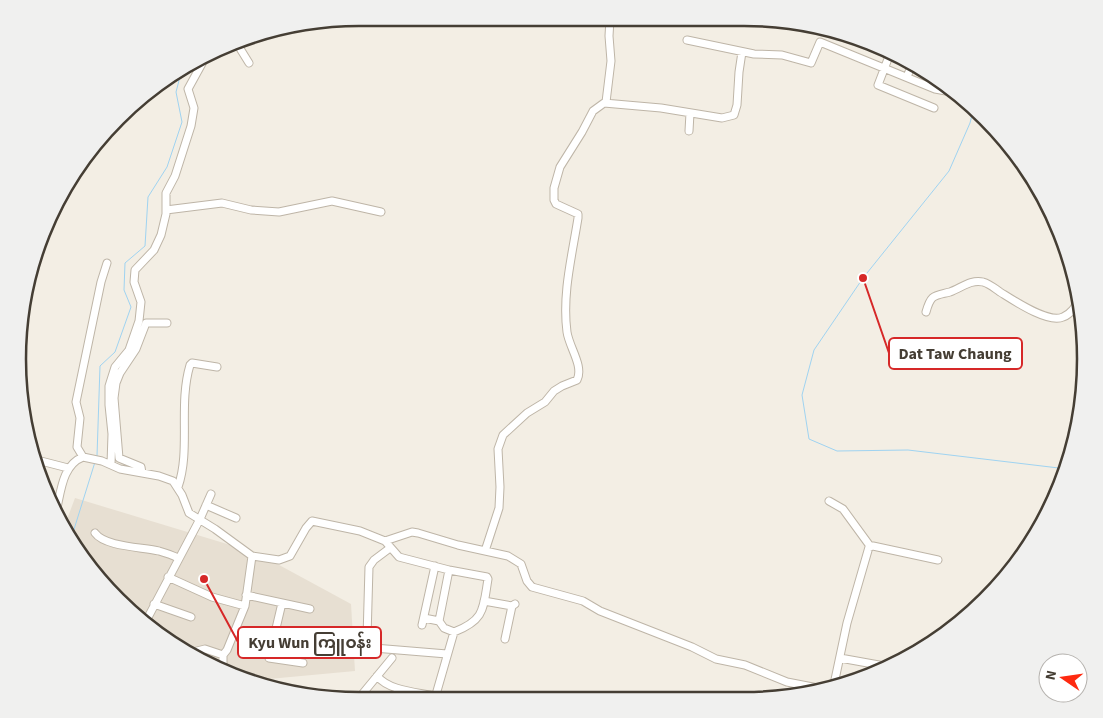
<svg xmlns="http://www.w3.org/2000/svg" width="1103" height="718" viewBox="0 0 1103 718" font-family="'Source Sans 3','Noto Sans Myanmar',sans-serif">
<rect width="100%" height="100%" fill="#f3eee4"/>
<path fill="#e7dfd2" d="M75 498 257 553 351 604 355 671 258 680 208 665 134 616 63 530Z"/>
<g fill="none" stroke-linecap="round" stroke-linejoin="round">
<path stroke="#9fd3f1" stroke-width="1" d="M974 107 970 123 949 171 863 278 814 350 802 395 809 439 837 451 908 450 1067 469
M97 456 100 366 115 352 131 307 124 290 125 263 145 246 148 197 167 167 182 122 176 92 182 69
M71 539 95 462"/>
<defs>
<path id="minor" d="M687 40 754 54 782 55 811 63 820 42 935 89 946 91 950 89
M236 42 249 63
M891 51 878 85 934 108
M907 77 912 64
M606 102 611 61 609 36 610 19
M689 131 690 113
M166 210 222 203 251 210 279 212 332 201 381 212
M1046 210 1049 205
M926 312C931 294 934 296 950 292 961 288 971 279 983 282 990 284 994 288 1000 292 1013 300 1048 324 1063 317 1071 314 1075 307 1079 300
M83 457 77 447 80 418 76 402 101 282 107 263
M37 460 68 468
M111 464 112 434 109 405V386L115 367 129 350 139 321 141 302 134 282 135 270 154 250 161 235 166 214V193L175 176 191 126 194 108 188 89 205 58
M142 473 141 467 119 458 114 398 116 383 120 373 136 349 146 323H167
M178 487C191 450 178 405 190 365L192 363 217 367
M829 501 843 509 870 546
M206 505 236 518
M56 512C61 492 62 465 83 457L102 461 120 469 159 476 173 481 182 495 189 513 215 529 252 556 245 606 227 650 223 655V670
M95 533C105 547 143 547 159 551 166 553 172 555 178 558
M385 541 399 557 449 570 487 577 488 579C483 609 485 620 454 632L444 628 439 621 449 570
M485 551 499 508 500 487 498 449 503 435 527 413 545 402 554 391 562 386 577 380C584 366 569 347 567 332 562 294 572 256 578 218V214L556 204 554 200V188L560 167 582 132 593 111 604 103 661 108 722 118 734 115 737 105 739 72 742 52
M252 556 279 560 290 556 306 528 312 521 360 531 385 541 412 532 418 533 458 545 508 556 521 564 527 581 532 587 583 601 600 611 692 647 716 659 745 665 787 682 828 690
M168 577 212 597 245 606
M246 595 310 609
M484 601 512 606 515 604
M282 603 269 658 303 663
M154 604 191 617
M424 618 439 621
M145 623 200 519 211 494
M422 625 435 566
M367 638 369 567 374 560 390 548
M505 639 512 606
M358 645 374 648 447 654
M189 653 205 649 223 655
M840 658 890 667
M377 676C389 691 417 692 435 696
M833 689 847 623 869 547 873 546 938 560
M359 698 392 658
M435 698 454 632"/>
</defs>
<use href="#minor" stroke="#beb5a7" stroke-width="9"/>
<use href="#minor" stroke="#fff" stroke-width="7"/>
</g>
<path d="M0 0H1103V718H0ZM359 26H744A333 333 0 0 1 1077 359V359A333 333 0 0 1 744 692H359A333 333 0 0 1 26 359V359A333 333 0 0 1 359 26Z" fill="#f0f0ef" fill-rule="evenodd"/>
<path fill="none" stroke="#453e34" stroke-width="2.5" d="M359 26H744A333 333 0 0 1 1077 359V359A333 333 0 0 1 744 692H359A333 333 0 0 1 26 359V359A333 333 0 0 1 359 26Z"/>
<path fill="none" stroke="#d62828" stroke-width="2" d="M863 278L889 353M204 579L238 642"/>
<g fill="#d62828" stroke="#fff" stroke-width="2">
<circle cx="863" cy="278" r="5"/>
<circle cx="204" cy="579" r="5"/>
</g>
<g fill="#fff" stroke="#d62828" stroke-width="2">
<rect x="889" y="338" width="133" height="31" rx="5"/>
<rect x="238" y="627" width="143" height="31" rx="5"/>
</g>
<g font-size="16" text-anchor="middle" font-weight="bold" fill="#453e34">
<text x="955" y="359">Dat Taw Chaung</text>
<text x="310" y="648">Kyu Wun ကြူဝန်း</text>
</g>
<g transform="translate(1063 678) rotate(283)"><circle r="24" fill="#ffffff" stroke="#b5b2ae"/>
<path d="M0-4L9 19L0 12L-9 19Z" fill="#fe2a10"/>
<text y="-8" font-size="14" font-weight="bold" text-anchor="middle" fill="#453e34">N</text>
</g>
</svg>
